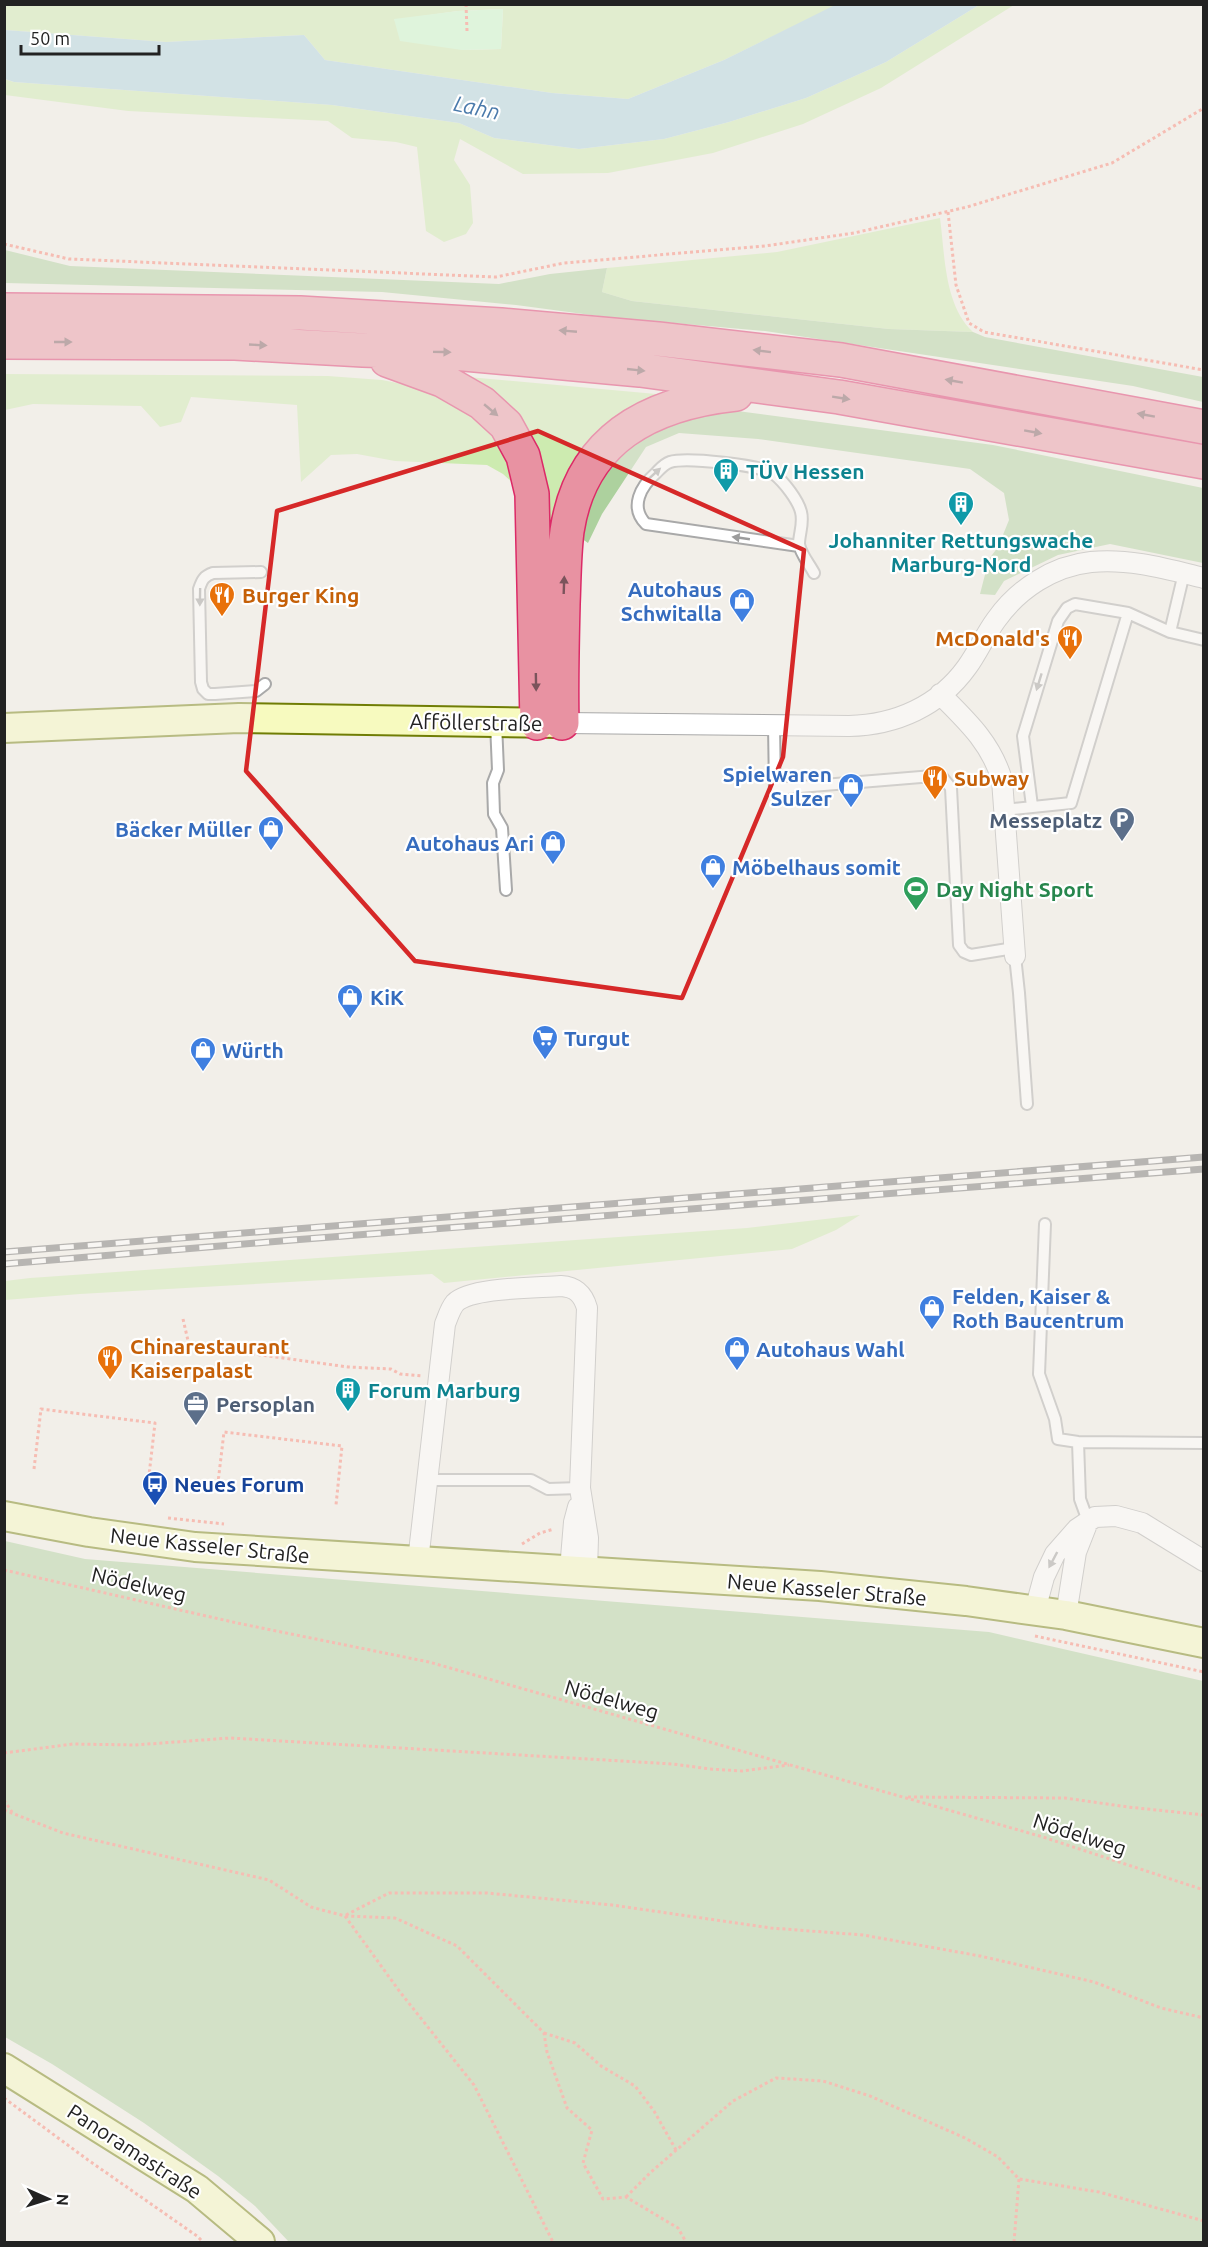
<svg xmlns="http://www.w3.org/2000/svg" width="1208" height="2247" viewBox="0 0 1208 2247" font-family="Ubuntu,sans-serif">
<rect width="100%" height="100%" fill="#f2efe9"/>
<path fill="#cdebb0" fill-rule="evenodd" d="M4 5H837L724 60 628 99 552 93 325 60 304 35 166 42 5 30ZM503 9 501 49 462 50 394 20 458 11Z
M979 5H1014L881 88 803 124 713 153 608 173 523 174 460 139 454 160 470 185 473 223 466 234 444 242 426 231 417 147 396 142 352 138 328 121 128 111 5 95 4 79 14 82 332 105 459 123 494 138 579 149 664 139 729 122 806 98 886 62Z
M940 218C945 255 944 305 973 332L889 329 632 301 602 292 607 268 777 252Z
M5 374 328 376 382 380 438 391 493 432 517 474 516 486 503 474 487 465 395 461 357 454 331 455 301 482 297 405 191 397 181 422 160 427 141 406 33 404 5 410Z
M468 377 667 395 598 442 551 694 547 533Z
M860 1215 836 1230 792 1249 444 1283 432 1274 80 1294 5 1300V1281L30 1278 747 1228Z"/>
<path fill="#add19e" d="M5 250 70 266 499 284 550 274 607 268 602 292 632 301 889 329 973 332 985 337 1203 377V402L1133 386 765 331 606 317 516 305 382 292 5 283Z
M707 407 993 445 1203 488V563L1110 544 1058 555 1004 581 995 595 980 594 989 559 998 547 1009 520 1004 493 970 469 758 439 679 433 646 447 602 514 588 543 578 536C589 498 607 455 642 431 654 423 692 413 707 407Z
M5 1541 85 1559 989 1632 1203 1681V2242H289L255 2206 218 2176 144 2123 52 2064 5 2037Z"/>
<path fill="#c8facc" d="M503 9 501 49 462 50 400 41 394 19 458 11Z"/>
<path fill="#aad3df" d="M837 4 979 5 886 62 806 98 729 122 664 139 579 149 494 138 459 123 332 105 14 82 5 79V30L166 42 304 35 325 60 552 93 628 99 724 60Z"/>
<g fill="none" stroke-linecap="round" stroke-linejoin="round">
<defs>
<path id="lane" d="M799 546 646 524C629 507 641 486 656 473 660 469 664 464 670 462 686 457 762 465 774 474 784 482 798 500 801 512 804 523 799 534 799 544 800 553 810 565 814 573
M261 572 213 573C204 576 202 580 199 589L201 682 203 689 208 694H215L256 691 265 684
M1170 632 1204 640
M496 723 498 770 493 783 494 814 502 828 506 890
M774 725 775 789 933 776 943 778 951 788 959 945 964 952 971 955 1014 948
M1032 806 1023 736 1058 621 1067 608 1075 604 1128 613
M1004 810 1071 803 1128 613 1170 632 1184 573
M1015 956 1019 993 1027 1104
M1045 1224 1039 1374 1055 1419 1058 1439 1078 1442 1204 1443
M1078 1442 1080 1499 1088 1521
M426 1480H531L548 1489 580 1488"/>
<path id="street" d="M940 694C967 721 991 743 1002 780L1015 956
M562 723 849 726C896 725 939 706 967 667 978 652 985 635 996 620 1018 589 1053 566 1091 562 1129 558 1167 569 1204 578
M418 1561 445 1324C448 1317 450 1309 455 1303 471 1287 537 1288 561 1286 576 1287 583 1294 587 1308L580 1488 588 1538 587 1571
M570 1570 574 1522 578 1507
M1035 1610 1044 1577 1055 1554 1077 1529 1095 1517 1116 1516 1142 1523 1204 1561
M1066 1615 1076 1552 1087 1524"/>
<path id="secondary" d="M4 728 239 718 560 723
M4 1516 89 1532 195 1547 820 1586 966 1601 1066 1615 1204 1643
M4 2068 197 2189 260 2242"/>
<path id="highway" d="M4 310 300 313 501 325 658 339 841 360 1204 427
M4 342 235 343 363 350 453 353 640 370 839 397 1204 462
M387 360 442 380 482 403 506 425 523 456 532 494 537 723
M562 723C561 683 562 644 563 604 564 580 564 555 567 531 581 438 651 403 736 394"/>
</defs>
<use href="#lane" stroke="#a9a9a9" stroke-width="14"/>
<use href="#street" stroke="#a9a9a9" stroke-width="22"/>
<use href="#secondary" stroke="#707d05" stroke-width="32"/>
<use href="#highway" stroke="#dc2a67" stroke-width="36"/>
<path stroke="#fa8072" stroke-width="3" stroke-dasharray="3 3" stroke-linecap="butt" d="M466 4 467 31
M948 212 956 285 969 323 984 332 1204 370
M4 244 69 259 496 277 564 263 765 246 854 233 967 207 1112 163 1204 108
M183 1319 189 1345 348 1367 391 1369 400 1374 422 1376
M34 1469 41 1409 155 1423 148 1484
M217 1491 224 1432 342 1446 336 1505
M168 1518 224 1524
M522 1544 540 1533 554 1529
M4 1570 237 1623 429 1662 1043 1837 1204 1890
M1035 1636 1204 1672
M4 1753 73 1744 135 1745 230 1738 673 1764 710 1769 742 1771 789 1765
M908 1797 1065 1798 1128 1807 1204 1815
M4 1800 12 1812
M4 1810 63 1833 269 1880 311 1907 345 1916 395 1918 457 1946 544 2033 547 2052 567 2108 592 2130 583 2163 603 2199 626 2197 678 2228 686 2242
M346 1915 389 1893H487L612 1905 771 1928 863 1935 980 1956 1094 1982 1161 2008 1204 2018
M345 1916 400 1992 474 2085 553 2242
M544 2033 575 2043 601 2066 635 2086 654 2111 676 2150
M4 2098 88 2160 197 2236 203 2242
M626 2197 651 2172 733 2101 776 2078 823 2081 870 2096 965 2138 998 2157 1019 2179 1099 2192 1204 2221
M1014 2242 1019 2179"/>
<use href="#lane" stroke="#fff" stroke-width="10"/>
<use href="#street" stroke="#fff" stroke-width="20"/>
<use href="#secondary" stroke="#f7fabf" stroke-width="28"/>
<use href="#highway" stroke="#e892a2" stroke-width="33"/>
<defs>
<path id="rail" d="M4 1252 1204 1157
M4 1264 293 1240 1204 1169"/>
</defs>
<use href="#rail" stroke="#707070" stroke-width="7"/>
<use href="#rail" stroke="#fff" stroke-width="4.5" stroke-dasharray="14" stroke-linecap="butt"/>
</g>
<defs><path id="oneway-solid" d="M-6-.8H1V-3.2L6.5 0L1 3.2V.8H-6Z" transform="scale(1.5)"/></defs>
<g fill="#7b545c">
<use href="#oneway-solid" transform="translate(568 331) rotate(-175)"/>
<use href="#oneway-solid" transform="translate(63 342)"/>
<use href="#oneway-solid" transform="translate(258 345) rotate(3)"/>
<use href="#oneway-solid" transform="translate(762 351) rotate(-173)"/>
<use href="#oneway-solid" transform="translate(442 352) rotate(1)"/>
<use href="#oneway-solid" transform="translate(636 370) rotate(6)"/>
<use href="#oneway-solid" transform="translate(954 381) rotate(-170)"/>
<use href="#oneway-solid" transform="translate(841 398) rotate(9)"/>
<use href="#oneway-solid" transform="translate(491 410) rotate(40)"/>
<use href="#oneway-solid" transform="translate(1146 415) rotate(-170)"/>
<use href="#oneway-solid" transform="translate(1033 432) rotate(10)"/>
<use href="#oneway-solid" transform="translate(564 585) rotate(-88)"/>
<use href="#oneway-solid" transform="translate(536 682) rotate(89)"/>
</g>
<g fill="#9c9c9c">
<use href="#oneway-solid" transform="translate(654 474) rotate(-42)"/>
<use href="#oneway-solid" transform="translate(741 538) rotate(-172)"/>
<use href="#oneway-solid" transform="translate(200 597) rotate(91)"/>
<use href="#oneway-solid" transform="translate(1039 682) rotate(107)"/>
<use href="#oneway-solid" transform="translate(1053 1560) rotate(118)"/>
</g>
<path d="M0 0H1208V2247H0ZM538 431 804 550 783 757 682 998 415 961 246 771 277 511Z" fill="#f2efe9" fill-opacity=".55" fill-rule="evenodd"/>
<path fill="none" stroke="#d62828" stroke-width="4.5" stroke-linejoin="round" d="M538 431 804 550 783 757 682 998 415 961 246 771 277 511Z"/>
<defs>
<symbol id="building-pin" viewBox="-11 -11 22 30"><path d="M0 17L-7.5 6A9.5 9.5 0 1 1 7.5 6Z" fill="#0f9aa8" stroke="#fff"/><path d="M-4-6H4V6H1V3H-1V6H-4ZM-2.5-4.3h1.7v1.8h-1.7ZM.8-4.3h1.7v1.8H.8ZM-2.5-1h1.7V.8h-1.7ZM.8-1h1.7V.8H.8Z" fill="#fff"/></symbol>
<symbol id="restaurant-pin" viewBox="-11 -11 22 30"><path d="M0 17L-7.5 6A9.5 9.5 0 1 1 7.5 6Z" fill="#e8710a" stroke="#fff"/><path d="M-5-6h1v4h1v-4h1v4h1v-4h1v5L-1.5 .5V6h-2V.5L-5-1ZM5-6V6H3V1.5H1.5Q1.5-4 5-6Z" fill="#fff"/></symbol>
<symbol id="shop-pin" viewBox="-11 -11 22 30"><path d="M0 17L-7.5 6A9.5 9.5 0 1 1 7.5 6Z" fill="#3f7fe0" stroke="#fff"/><path d="M-5-2.5h2.3a2.7 3.5 0 0 1 5.4 0H5L5.5 6h-11ZM-1.5-2.5h3a1.5 2.3 0 0 0-3 0Z" fill="#fff"/></symbol>
<symbol id="parking-pin" viewBox="-11 -11 22 30"><path d="M0 17L-7.5 6A9.5 9.5 0 1 1 7.5 6Z" fill="#5c6f8a" stroke="#fff"/><path d="M-3.5-5.5H1a3.5 3.5 0 0 1 0 7H-1V5.5H-3.5ZM-1-3.4V-.6H.8a1.4 1.4 0 0 0 0-2.8Z" fill="#fff"/></symbol>
<symbol id="stadium-pin" viewBox="-11 -11 22 30"><path d="M0 17L-7.5 6A9.5 9.5 0 1 1 7.5 6Z" fill="#2e9e5b" stroke="#fff"/><path d="M0-5a6.5 5 0 1 0 0 10a6.5 5 0 1 0 0-10ZM-3.5-1.8h7v3.6h-7Z" fill="#fff"/></symbol>
<symbol id="supermarket-pin" viewBox="-11 -11 22 30"><path d="M0 17L-7.5 6A9.5 9.5 0 1 1 7.5 6Z" fill="#3f7fe0" stroke="#fff"/><path d="M-6-5.5h2.5l.6 2H6L4.5 2H-2.5L-4.4-4H-6ZM-1.5 3.2a1.3 1.3 0 1 0 .1 0ZM3 3.2a1.3 1.3 0 1 0 .1 0Z" fill="#fff"/></symbol>
<symbol id="office-pin" viewBox="-11 -11 22 30"><path d="M0 17L-7.5 6A9.5 9.5 0 1 1 7.5 6Z" fill="#5c6f8a" stroke="#fff"/><path d="M-6-3h4V-5.5h4V-3h4V5H-6ZM-1-4.5V-3h2v-1.5ZM-6 0V1H6V0Z" fill="#fff"/></symbol>
<symbol id="bus-pin" viewBox="-11 -11 22 30"><path d="M0 17L-7.5 6A9.5 9.5 0 1 1 7.5 6Z" fill="#1a4fb4" stroke="#fff"/><path d="M-5-6H5V4H4V6H2V4H-2V6H-4V4H-5ZM-3.5-4V0h7V-4ZM-3.5 1.2v1.5H-2V1.2ZM2 1.2v1.5H3.5V1.2Z" fill="#fff"/></symbol>
</defs>
<g fill-rule="evenodd">
<use href="#building-pin" x="711" y="456" width="30" height="40"/>
<use href="#building-pin" x="946" y="489" width="30" height="40"/>
<use href="#restaurant-pin" x="207" y="580" width="30" height="40"/>
<use href="#shop-pin" x="727" y="586" width="30" height="40"/>
<use href="#restaurant-pin" x="1055" y="623" width="30" height="40"/>
<use href="#restaurant-pin" x="920" y="763" width="30" height="40"/>
<use href="#shop-pin" x="836" y="771" width="30" height="40"/>
<use href="#parking-pin" x="1107" y="805" width="30" height="40"/>
<use href="#shop-pin" x="256" y="814" width="30" height="40"/>
<use href="#shop-pin" x="538" y="828" width="30" height="40"/>
<use href="#shop-pin" x="698" y="852" width="30" height="40"/>
<use href="#stadium-pin" x="901" y="874" width="30" height="40"/>
<use href="#shop-pin" x="335" y="982" width="30" height="40"/>
<use href="#supermarket-pin" x="530" y="1023" width="30" height="40"/>
<use href="#shop-pin" x="188" y="1035" width="30" height="40"/>
<use href="#shop-pin" x="917" y="1293" width="30" height="40"/>
<use href="#shop-pin" x="722" y="1334" width="30" height="40"/>
<use href="#restaurant-pin" x="95" y="1343" width="30" height="40"/>
<use href="#building-pin" x="333" y="1375" width="30" height="40"/>
<use href="#office-pin" x="181" y="1389" width="30" height="40"/>
<use href="#bus-pin" x="140" y="1469" width="30" height="40"/>
</g>
<g text-anchor="middle" dominant-baseline="central" stroke-width="4.5" stroke-linejoin="round" paint-order="stroke">
<g font-size="21" font-weight="bold" fill="#0d838f" stroke="#fff" text-anchor="start">
<text x="746" y="471">TÜV Hessen</text>
<text x="961" y="540" text-anchor="middle">Johanniter Rettungswache<tspan x="961" dy="24">Marburg-Nord</tspan></text>
<text x="368" y="1390">Forum Marburg</text>
</g>
<g font-size="21" font-weight="bold" fill="#366cbe" stroke="#fff" text-anchor="start">
<text x="722" y="589" text-anchor="end">Autohaus<tspan x="722" dy="24">Schwitalla</tspan></text>
<text x="832" y="774" text-anchor="end">Spielwaren<tspan x="832" dy="24">Sulzer</tspan></text>
<text x="252" y="829" text-anchor="end">Bäcker Müller</text>
<text x="534" y="843" text-anchor="end">Autohaus Ari</text>
<text x="732" y="867">Möbelhaus somit</text>
<text x="370" y="997">KiK</text>
<text x="564" y="1038">Turgut</text>
<text x="222" y="1050">Würth</text>
<text x="952" y="1296">Felden, Kaiser &amp;<tspan x="952" dy="24">Roth Baucentrum</tspan></text>
<text x="756" y="1349">Autohaus Wahl</text>
</g>
<g font-size="21" font-weight="bold" fill="#c56008" stroke="#fff" text-anchor="start">
<text x="242" y="595">Burger King</text>
<text x="1050" y="638" text-anchor="end">McDonald's</text>
<text x="954" y="778">Subway</text>
<text x="130" y="1346">Chinarestaurant<tspan x="130" dy="24">Kaiserpalast</tspan></text>
</g>
<g font-size="21" fill="#222" stroke="#fff">
<text transform="translate(476 722) rotate(1)">Afföllerstraße</text>
<text transform="translate(210 1545) rotate(6)">Neue Kasseler Straße</text>
<text transform="translate(139 1584) rotate(13)">Nödelweg</text>
<text transform="translate(827 1589) rotate(5)">Neue Kasseler Straße</text>
<text transform="translate(612 1699) rotate(16)">Nödelweg</text>
<text transform="translate(1080 1834) rotate(18)">Nödelweg</text>
<text transform="translate(135 2151) rotate(33)">Panoramastraße</text>
</g>
<g font-size="21" font-weight="bold" fill="#4e5e75" stroke="#fff" text-anchor="end">
<text x="1102" y="820">Messeplatz</text>
<text x="216" y="1404" text-anchor="start">Persoplan</text>
</g>
<g font-size="21" font-weight="bold" fill="#27864d" stroke="#fff" text-anchor="start">
<text x="936" y="889">Day Night Sport</text>
</g>
<g font-size="21" font-weight="bold" fill="#164399" stroke="#fff" text-anchor="start">
<text x="174" y="1484">Neues Forum</text>
</g>
<g font-size="22" font-style="italic" fill="#4a7aab" stroke="#fff">
<text transform="translate(477 107) rotate(12)">Lahn</text>
</g>
</g>
<rect width="1208" height="2247" fill="none" stroke="#222222" stroke-width="12"/>
<g transform="translate(48 2199) rotate(93)" stroke="#ffffff" stroke-width="4.5" paint-order="stroke">
<path d="M0-4.5L10 22L0 15L-10 22Z" fill="#222222"/>
<text y="-9" font-size="16" font-weight="bold" text-anchor="middle" fill="#222222">N</text>
</g>
<path d="M21 45v9h138v-9" fill="none" stroke="#222222" stroke-width="3"/>
<text x="30" y="45" font-size="18" fill="#222222" stroke="#ffffff" stroke-width="4.5" paint-order="stroke">50 m</text>
</svg>
